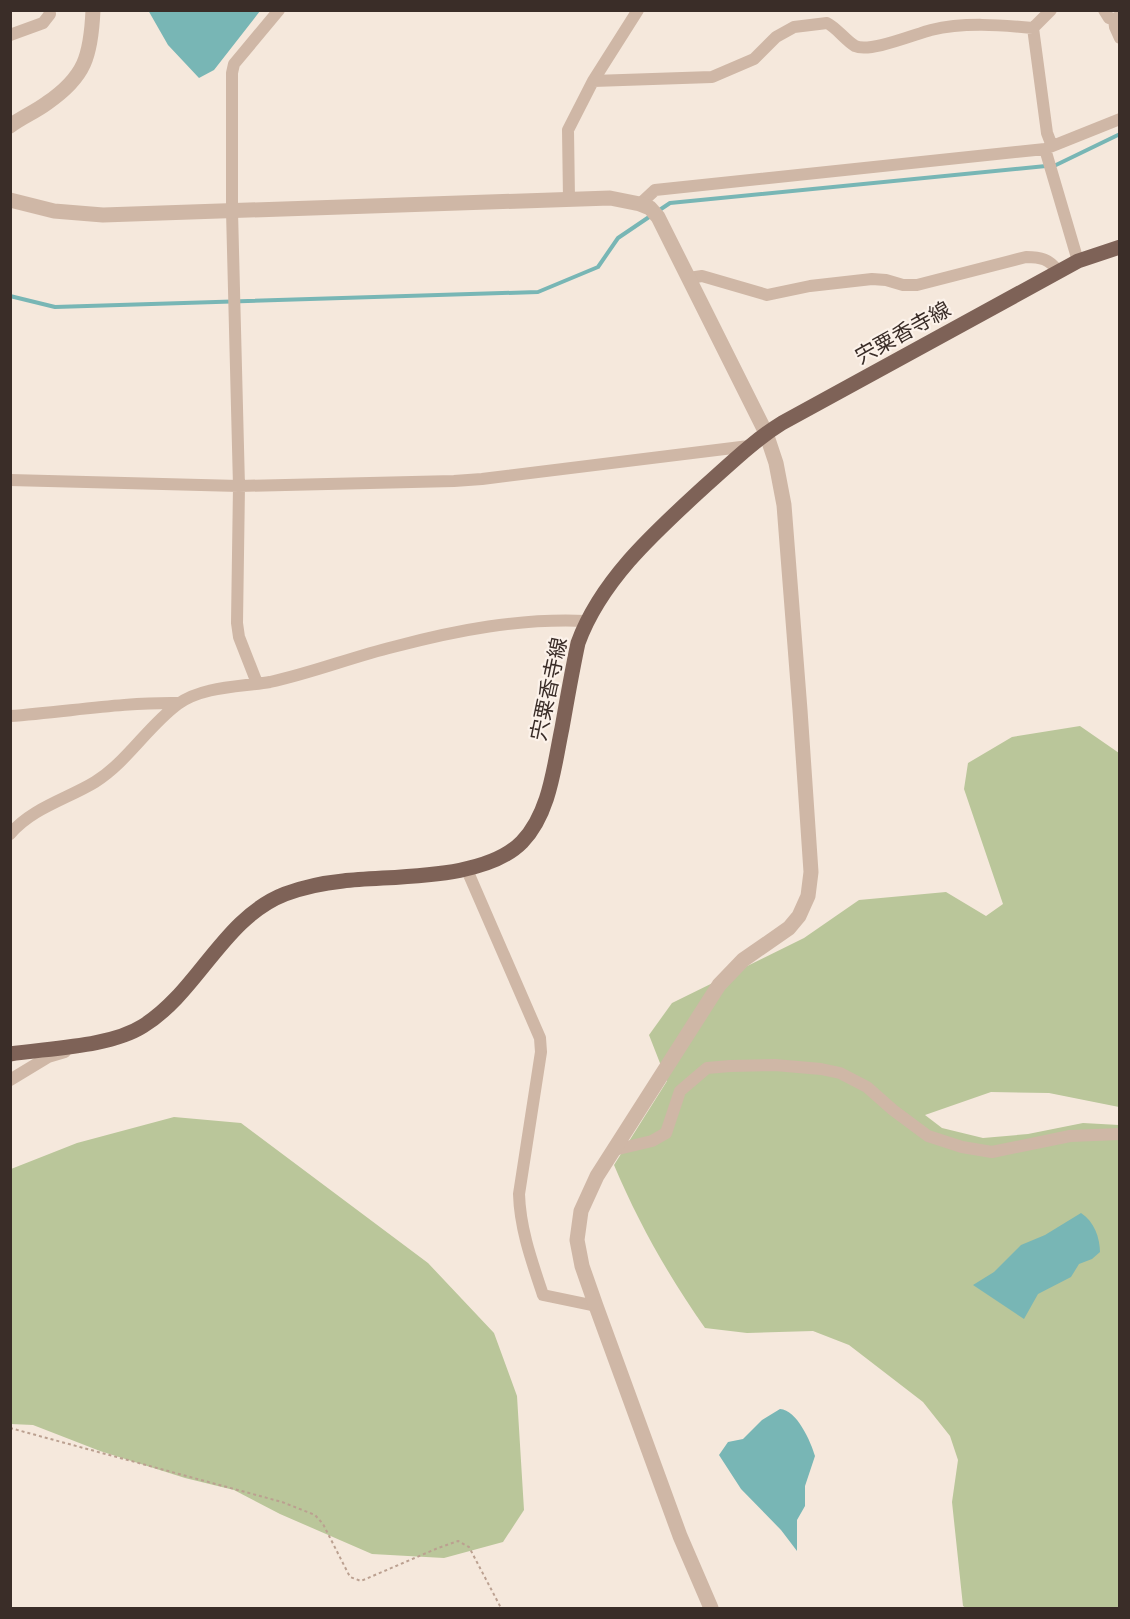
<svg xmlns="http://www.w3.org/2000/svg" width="1130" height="1619" viewBox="0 0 1130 1619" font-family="'Source Sans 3','Noto Sans JP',sans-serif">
<rect width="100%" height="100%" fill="#f5e8dc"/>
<path fill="#bac69a" d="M1080 726 1119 753V1107L1049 1093 991 1092 925 1115 942 1128 983 1138 1028 1134 1083 1123 1119 1125V1608H966L963 1606 952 1502 958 1460 950 1436 923 1402 849 1345 813 1331 747 1333 705 1328C669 1277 638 1222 614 1165L667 1081 649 1035 672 1003 804 938 859 900 946 892 986 916 1003 904 964 789 968 763 1012 737Z
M174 1117 241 1123 428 1263 494 1333 517 1396 524 1510 503 1542 444 1558 372 1554 280 1514 234 1490 185 1478 100 1451 33 1425 11 1424V1169L77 1143Z"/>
<path fill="#78b6b5" d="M148 10H260V11L214 70 199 78 168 45Z
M1081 1213C1094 1221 1100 1238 1100 1252L1092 1259 1079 1264 1071 1277 1038 1294 1024 1319 973 1285 994 1272 1021 1245 1045 1235Z
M780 1409C797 1410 811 1442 815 1456L805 1486V1506L797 1520V1551L781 1530 741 1489 719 1455 728 1442 743 1439 762 1420Z"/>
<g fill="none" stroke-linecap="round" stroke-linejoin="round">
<path stroke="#78b6b5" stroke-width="4" d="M658 211 670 203 1056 165 1120 134
M10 296 55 307 538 292 598 267 618 238 652 215"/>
<path stroke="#bba090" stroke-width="2" stroke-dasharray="3 3" stroke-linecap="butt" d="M10 1428 282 1502 315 1515 323 1524 350 1577 361 1581 438 1548 458 1541 469 1547 501 1608"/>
<path stroke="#cfb7a6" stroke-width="12" d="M1104 10 1109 18 1114 19 1120 16
M1114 19 1115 27 1120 38
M1033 28 1047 133 1052 146
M10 35 43 23 50 14 49 10
M593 81 638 10
M1045 149 1078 261
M569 199 568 130 593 81 712 77 754 59 776 37 794 27 827 23C837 28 845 40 855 46 870 53 915 34 931 30 964 22 1000 25 1033 28L1051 10
M640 204 655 190 1045 149 1120 119
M689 278 702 276 767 295 810 286 872 279 886 280 903 285H917L1026 257C1041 257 1049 259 1058 271
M10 480 239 486 454 481 482 479 749 446
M257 683 239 637 237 623 239 486 232 211V73L234 64 279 10
M10 716C67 712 122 702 179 703
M10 834C32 808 67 799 95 782 127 762 148 726 178 704 203 686 241 687 270 682 312 673 352 657 393 647 457 630 520 618 586 621
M467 870 540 1038 541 1052 519 1194C520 1229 532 1262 543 1295L596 1306
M10 1080 48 1057 65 1052
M614 1150 652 1141 666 1133 680 1091 707 1068 730 1066 775 1065 821 1069 840 1073 867 1087 893 1110 928 1136 962 1147 992 1152 1070 1136 1120 1134"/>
<path stroke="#cfb7a6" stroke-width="15" d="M10 126C22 117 35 112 47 103 85 77 91 56 93 10
M10 200 54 211 103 215 610 198 640 204 650 208 658 217 766 433 776 463 784 505 800 710 811 872 808 896 799 916 789 928 743 960 719 985 597 1176 581 1211 577 1240 582 1266 596 1306 680 1536 711 1608"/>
<path stroke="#7e6257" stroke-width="15" d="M10 1054C49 1048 110 1047 143 1026 198 992 223 918 285 894 304 887 323 883 343 881 393 875 484 881 522 842 550 813 554 766 562 728 567 700 572 671 578 643 601 580 655 532 704 487 729 465 753 441 782 423L1078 261 1120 247"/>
</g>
<g text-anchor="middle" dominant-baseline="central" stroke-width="4.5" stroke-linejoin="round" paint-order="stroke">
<g font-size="21" fill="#3a2d28" stroke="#fcf2ea">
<text transform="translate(903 333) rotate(-29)">宍粟香寺線</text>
<text transform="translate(549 689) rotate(-78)">宍粟香寺線</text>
</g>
</g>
<rect width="1130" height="1619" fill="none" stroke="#3a2d28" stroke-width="24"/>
</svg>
